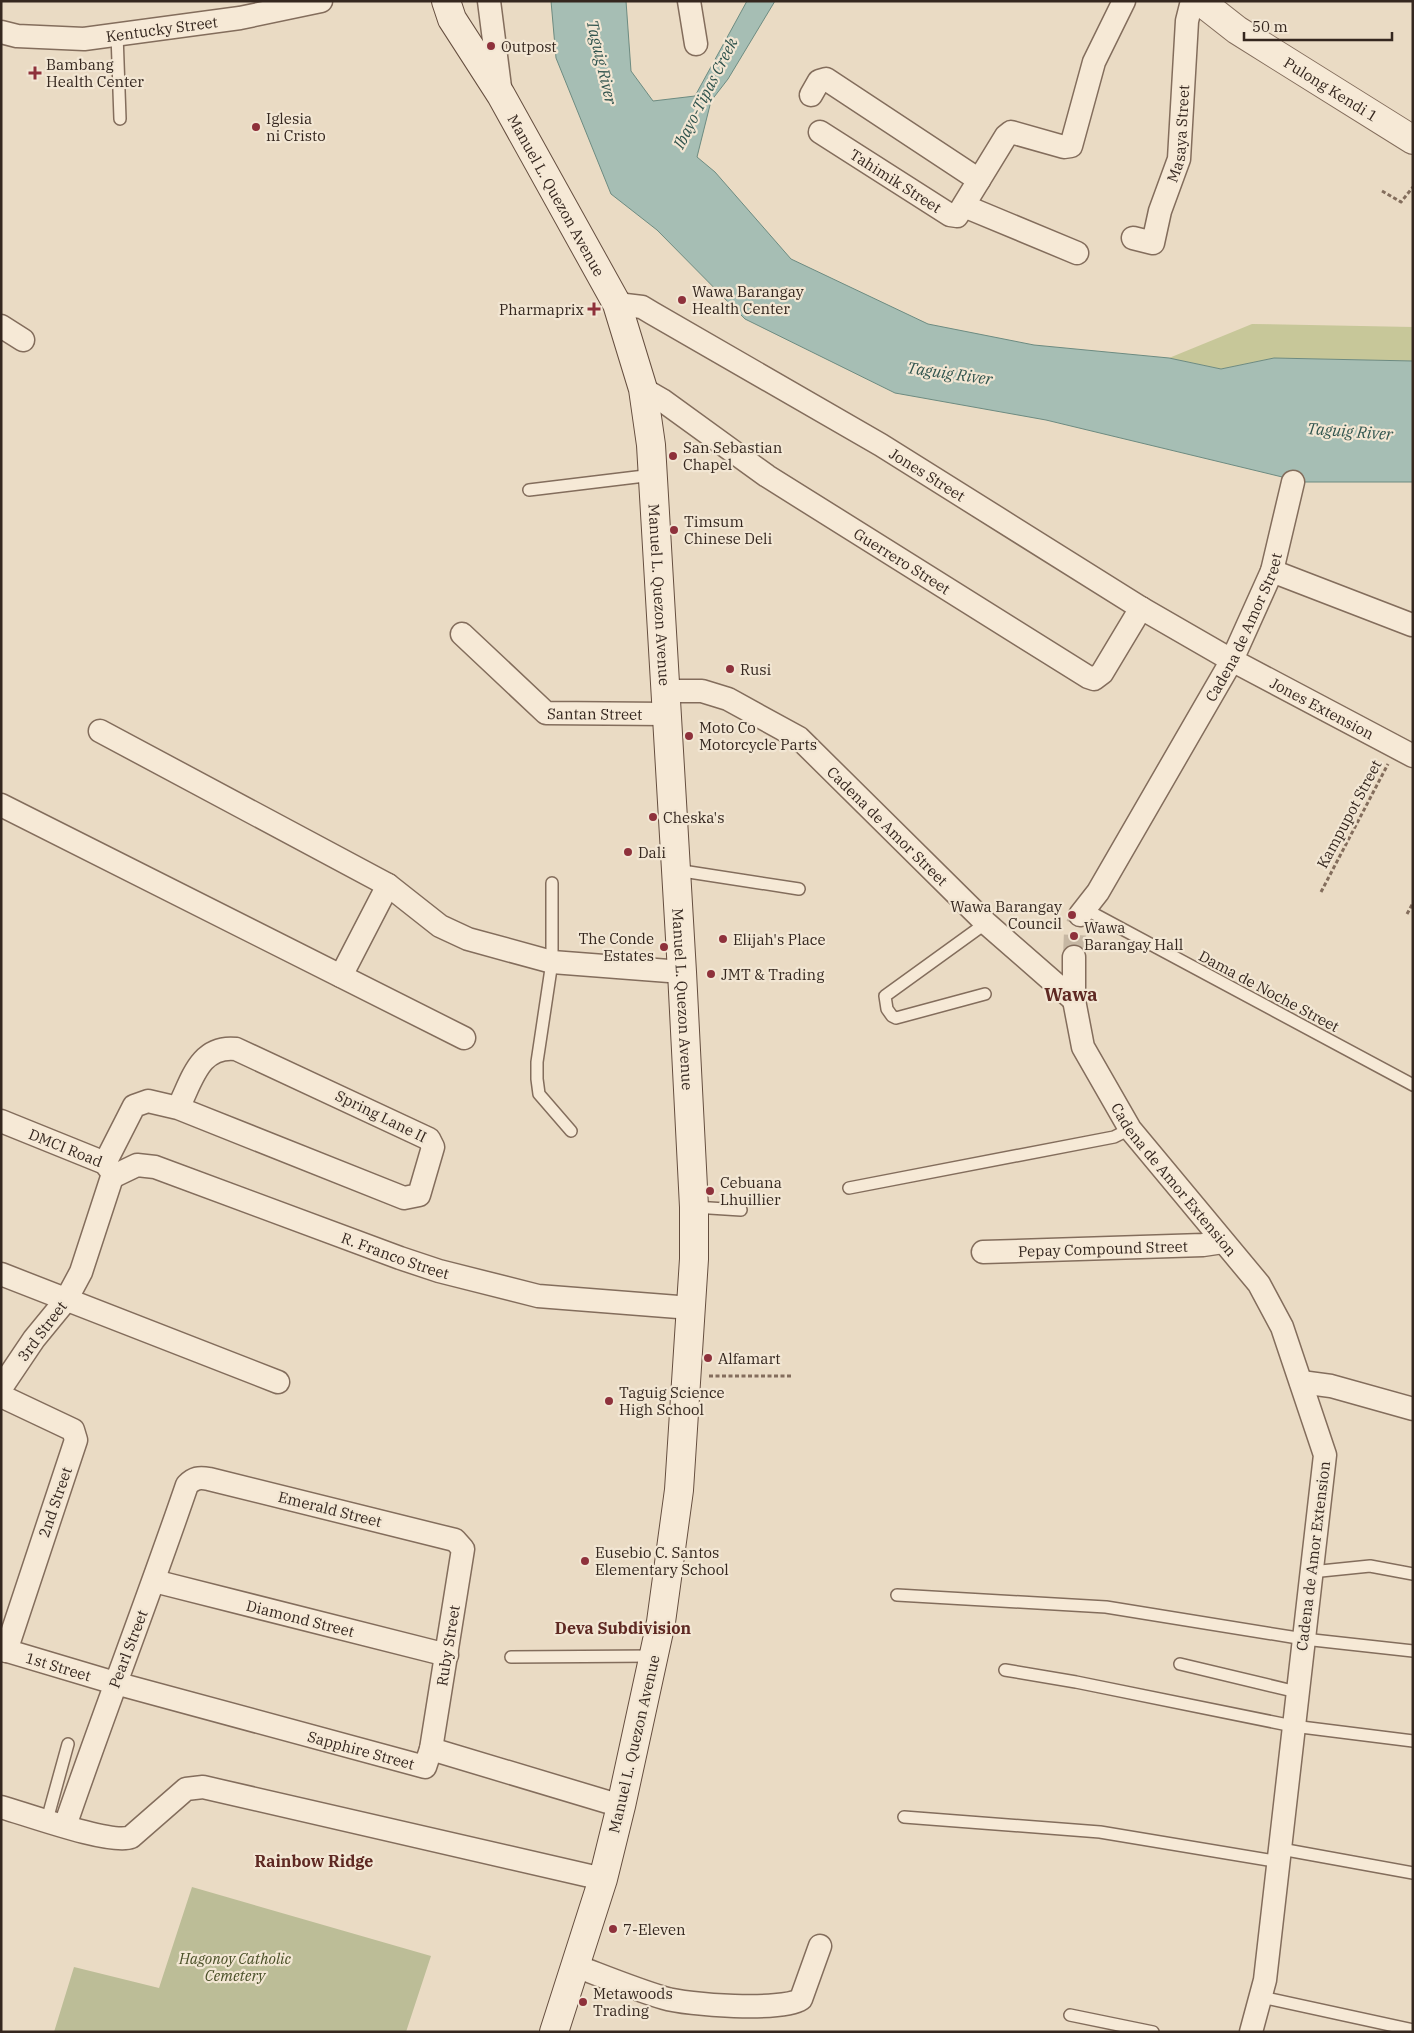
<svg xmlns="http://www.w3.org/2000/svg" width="1414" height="2033" viewBox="0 0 1414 2033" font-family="'IBM Plex Serif',serif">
<rect width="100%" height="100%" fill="#eadbc4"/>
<path fill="#c7c799" d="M1252 324 1413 327V361L1274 358 1221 369 1169 358Z"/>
<path fill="#bcbd97" d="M192 1887 431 1956 406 2032H54L74 1967 159 1988Z"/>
<path fill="#a6beb4" stroke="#6d8b81" d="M551 1H626L631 71 653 101 695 96 747 1H775L728 79 711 101 697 157 715 172 791 259 928 324 1034 345 1169 358 1221 369 1274 358 1413 361V482H1303L1046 420 895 393 745 319 657 230 611 194 556 58Z"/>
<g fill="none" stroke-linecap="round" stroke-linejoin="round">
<path stroke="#c6b7a3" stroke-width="22" stroke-dasharray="22 11" stroke-linecap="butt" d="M1074 957 1075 931 1080 915"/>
<defs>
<path id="service" d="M117 34 120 119
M529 490 653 475
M676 870 799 889
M552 883V962L537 1062V1079L539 1094 571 1131
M1085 909 1413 1085
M985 994 896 1018 892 1016 887 1009 885 996 986 923
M849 1188 1114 1137 1130 1129
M694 1207 741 1210
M1311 1572 1370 1566 1413 1574
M897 1595 1106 1607 1304 1639 1413 1651
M511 1657 654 1656
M1180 1664 1297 1692
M1005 1670 1076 1682 1293 1726 1413 1741
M904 1817 1100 1832 1280 1862
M47 1820 68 1744
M1281 1849 1413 1873
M1261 1997 1413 2030
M1070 2015 1153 2032"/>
<g id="minor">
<path d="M489 1 501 95"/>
<path d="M689 1 696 44"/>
<path id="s1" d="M1 32 17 36 84 39 240 18 321 1"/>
<path d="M811 95 819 81 826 79 979 180"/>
<path id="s2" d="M820 132 950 215 957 216 1006 136 1011 132 1064 147 1071 146 1094 62 1124 1"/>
<path d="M964 206 1077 253"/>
<path id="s3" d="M1133 238 1153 243 1160 211 1179 159 1187 21 1192 1"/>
<path id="s4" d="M617 304 642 307 652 313 881 445 1141 608 1226 657 1413 756"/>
<path d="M1 326 23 340"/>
<path id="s5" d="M643 389 662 400 767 476 1088 677 1094 679 1102 673 1141 608"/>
<path d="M1272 571 1412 625"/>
<path id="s6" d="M462 634 546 713 667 714"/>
<path id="s7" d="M667 691H702L728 699 799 738 986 923 1074 1000"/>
<path d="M100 731 388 885 440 926 468 939 552 962 682 972"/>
<path d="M1 805 464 1038"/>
<path id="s8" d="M1080 915 1098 892 1232 660 1272 571 1293 482"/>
<path id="s9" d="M1074 957V1000L1083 1047 1130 1129 1259 1284 1282 1327 1325 1455 1265 1980 1251 2032"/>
<path d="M341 976 388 885"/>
<path id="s10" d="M1 1121 105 1163 112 1172V1177L81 1272 66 1300 34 1339 1 1388"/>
<path d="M105 1163 134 1106 148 1101 178 1108 404 1198 419 1195 433 1147 429 1139 236 1049C199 1045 192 1081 178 1108"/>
<path id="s11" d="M112 1177 137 1165 155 1167 400 1258 439 1271 538 1296 691 1308"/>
<path id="s12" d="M983 1252 1203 1245 1223 1242"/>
<path d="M1 1274 278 1382"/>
<path d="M1301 1382 1331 1386 1413 1409"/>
<path d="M1 1396 73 1430 76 1440 6 1651"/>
<path id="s13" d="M154 1581 447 1655"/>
<path id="s14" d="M1 1649 115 1683 425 1767 431 1749 463 1549 455 1540 209 1479C199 1477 194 1478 187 1485 148 1599 104 1712 65 1826"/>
<path d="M431 1749 621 1806"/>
<path d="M1 1807C26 1814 111 1845 131 1837L186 1789 203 1787 603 1879"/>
<path d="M576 1966C605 1977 634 1989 664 1998 687 2005 782 2012 801 1999L820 1946"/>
</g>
<g id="tertiary">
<path id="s15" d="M1200 1 1237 30 1413 140"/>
</g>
<g id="secondary">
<path id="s16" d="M446 1 452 19 501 95 617 304 643 389 651 445 682 972 694 1207V1259L679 1490 661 1622 621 1806 603 1879 554 2032"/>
</g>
</defs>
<use href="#service" stroke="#836d5c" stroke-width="14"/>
<use href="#minor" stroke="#836d5c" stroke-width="25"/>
<use href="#tertiary" stroke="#836d5c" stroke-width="30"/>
<use href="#secondary" stroke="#654e3f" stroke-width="30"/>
<path stroke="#836d5c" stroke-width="3" stroke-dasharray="4 2.5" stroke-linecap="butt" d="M1382 191 1401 202 1413 187
M1321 892 1388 764
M1407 914 1413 903
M709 1376H791"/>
<use href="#service" stroke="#f6e9d6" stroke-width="11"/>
<use href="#minor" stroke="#f6e9d6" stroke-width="22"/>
<use href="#tertiary" stroke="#f6e9d6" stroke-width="28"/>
<use href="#secondary" stroke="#f6e9d6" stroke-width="28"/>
</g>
<g fill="#8e313b" stroke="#f2e6d3" stroke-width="2">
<circle cx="491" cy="46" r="5"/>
<path d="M32.5 65.5h5v5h5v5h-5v5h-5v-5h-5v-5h5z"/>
<circle cx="256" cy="127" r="5"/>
<circle cx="682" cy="300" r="5"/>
<path d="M591.5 301.5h5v5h5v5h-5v5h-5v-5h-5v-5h5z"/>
<circle cx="673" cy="456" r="5"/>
<circle cx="674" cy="530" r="5"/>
<circle cx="730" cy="669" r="5"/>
<circle cx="689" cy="736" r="5"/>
<circle cx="653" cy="817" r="5"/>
<circle cx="628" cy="852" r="5"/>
<circle cx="1072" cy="915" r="5"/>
<circle cx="1074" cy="936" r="5"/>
<circle cx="723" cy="939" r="5"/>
<circle cx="664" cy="947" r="5"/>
<circle cx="711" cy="974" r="5"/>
<circle cx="710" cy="1191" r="5"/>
<circle cx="708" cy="1358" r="5"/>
<circle cx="609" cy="1401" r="5"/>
<circle cx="585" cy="1561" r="5"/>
<circle cx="613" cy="1929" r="5"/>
<circle cx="583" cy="2002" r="5"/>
</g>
<g text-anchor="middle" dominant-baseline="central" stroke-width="4.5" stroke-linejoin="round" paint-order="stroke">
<g font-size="15" fill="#35271f" stroke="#f2e6d3">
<text stroke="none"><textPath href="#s1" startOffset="162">Kentucky Street</textPath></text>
<text stroke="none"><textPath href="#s15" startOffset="158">Pulong Kendi 1</textPath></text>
<text stroke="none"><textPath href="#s3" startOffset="134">Masaya Street</textPath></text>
<text stroke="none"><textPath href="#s2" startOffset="90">Tahimik Street</textPath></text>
<text stroke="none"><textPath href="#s16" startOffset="224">Manuel L. Quezon Avenue</textPath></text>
<text stroke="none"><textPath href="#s4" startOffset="356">Jones Street</textPath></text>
<text stroke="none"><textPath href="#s5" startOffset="311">Guerrero Street</textPath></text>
<text stroke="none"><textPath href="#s16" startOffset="644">Manuel L. Quezon Avenue</textPath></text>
<text stroke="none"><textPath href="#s8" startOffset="332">Cadena de Amor Street</textPath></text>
<text stroke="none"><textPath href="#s4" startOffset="815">Jones Extension</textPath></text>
<text stroke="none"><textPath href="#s6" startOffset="164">Santan Street</textPath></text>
<text transform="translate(1349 814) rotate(-62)">Kampupot Street</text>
<text stroke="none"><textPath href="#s7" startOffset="268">Cadena de Amor Street</textPath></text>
<text transform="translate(1269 991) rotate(28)">Dama de Noche Street</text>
<text stroke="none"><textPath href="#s16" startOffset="1049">Manuel L. Quezon Avenue</textPath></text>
<text transform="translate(381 1116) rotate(26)">Spring Lane II</text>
<text stroke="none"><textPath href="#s10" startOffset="70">DMCI Road</textPath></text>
<text stroke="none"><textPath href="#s9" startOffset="252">Cadena de Amor Extension</textPath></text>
<text stroke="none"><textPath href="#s12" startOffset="120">Pepay Compound Street</textPath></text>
<text stroke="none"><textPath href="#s11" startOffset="302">R. Franco Street</textPath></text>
<text transform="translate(42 1331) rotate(-53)">3rd Street</text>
<text transform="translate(55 1502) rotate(-71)">2nd Street</text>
<text transform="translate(330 1509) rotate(14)">Emerald Street</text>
<text transform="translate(1313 1556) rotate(-83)">Cadena de Amor Extension</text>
<text stroke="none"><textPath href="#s13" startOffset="151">Diamond Street</textPath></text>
<text stroke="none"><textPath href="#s14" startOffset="564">Ruby Street</textPath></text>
<text transform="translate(128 1649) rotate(-69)">Pearl Street</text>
<text stroke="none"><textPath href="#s14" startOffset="60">1st Street</textPath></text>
<text transform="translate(634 1744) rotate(-77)">Manuel L. Quezon Avenue</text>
<text stroke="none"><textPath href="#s14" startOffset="374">Sapphire Street</textPath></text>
</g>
<g font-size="15" fill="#35271f" stroke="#f2e6d3" text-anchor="start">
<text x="501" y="46">Outpost</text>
<text x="46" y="64">Bambang<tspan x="46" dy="17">Health Center</tspan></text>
<text x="266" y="118">Iglesia<tspan x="266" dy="17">ni Cristo</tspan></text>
<text x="692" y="291">Wawa Barangay<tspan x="692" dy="17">Health Center</tspan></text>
<text x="584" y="309" text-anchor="end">Pharmaprix</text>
<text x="683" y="447">San Sebastian<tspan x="683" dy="17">Chapel</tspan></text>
<text x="684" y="521">Timsum<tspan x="684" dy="17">Chinese Deli</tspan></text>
<text x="740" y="669">Rusi</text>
<text x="699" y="727">Moto Co<tspan x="699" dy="17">Motorcycle Parts</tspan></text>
<text x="663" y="817">Cheska's</text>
<text x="638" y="852">Dali</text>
<text x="1062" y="906" text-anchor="end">Wawa Barangay<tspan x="1062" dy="17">Council</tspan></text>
<text x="1084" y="927">Wawa<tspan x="1084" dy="17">Barangay Hall</tspan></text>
<text x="654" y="938" text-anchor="end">The Conde<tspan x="654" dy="17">Estates</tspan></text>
<text x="733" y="939">Elijah's Place</text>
<text x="721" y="974">JMT &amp; Trading</text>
<text x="720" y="1182">Cebuana<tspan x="720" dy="17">Lhuillier</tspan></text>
<text x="718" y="1358">Alfamart</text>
<text x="619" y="1392">Taguig Science<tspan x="619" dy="17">High School</tspan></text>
<text x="595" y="1552">Eusebio C. Santos<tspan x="595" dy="17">Elementary School</tspan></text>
<text x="623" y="1929">7-Eleven</text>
<text x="593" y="1993">Metawoods<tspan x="593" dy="17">Trading</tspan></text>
</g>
<g font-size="15" font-style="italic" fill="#494f27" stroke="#f2e6d3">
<text x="235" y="1958">Hagonoy Catholic<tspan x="235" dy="17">Cemetery</tspan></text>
</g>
<g font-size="16" font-style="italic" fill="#2f534d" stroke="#f2e6d3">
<text transform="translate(602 62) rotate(77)">Taguig River</text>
<text transform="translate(705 93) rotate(-63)">Ibayo-Tipas Creek</text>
<text transform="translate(950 373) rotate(8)">Taguig River</text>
<text transform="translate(1350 431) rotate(4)">Taguig River</text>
</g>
<g font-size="16" font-weight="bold" fill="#5e2822" stroke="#f2e6d3">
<text x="623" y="1628">Deva Subdivision</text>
<text x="314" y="1861">Rainbow Ridge</text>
</g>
<g font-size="18" font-weight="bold" fill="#5e2822" stroke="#f2e6d3">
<text x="1071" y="994">Wawa</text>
</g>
</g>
<rect width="1414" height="2033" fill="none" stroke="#35271f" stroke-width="5"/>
<path d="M1244 32v8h148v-8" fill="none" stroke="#35271f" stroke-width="2.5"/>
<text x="1252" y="32" font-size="15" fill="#35271f" stroke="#f2e6d3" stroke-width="4" paint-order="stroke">50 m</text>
</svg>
